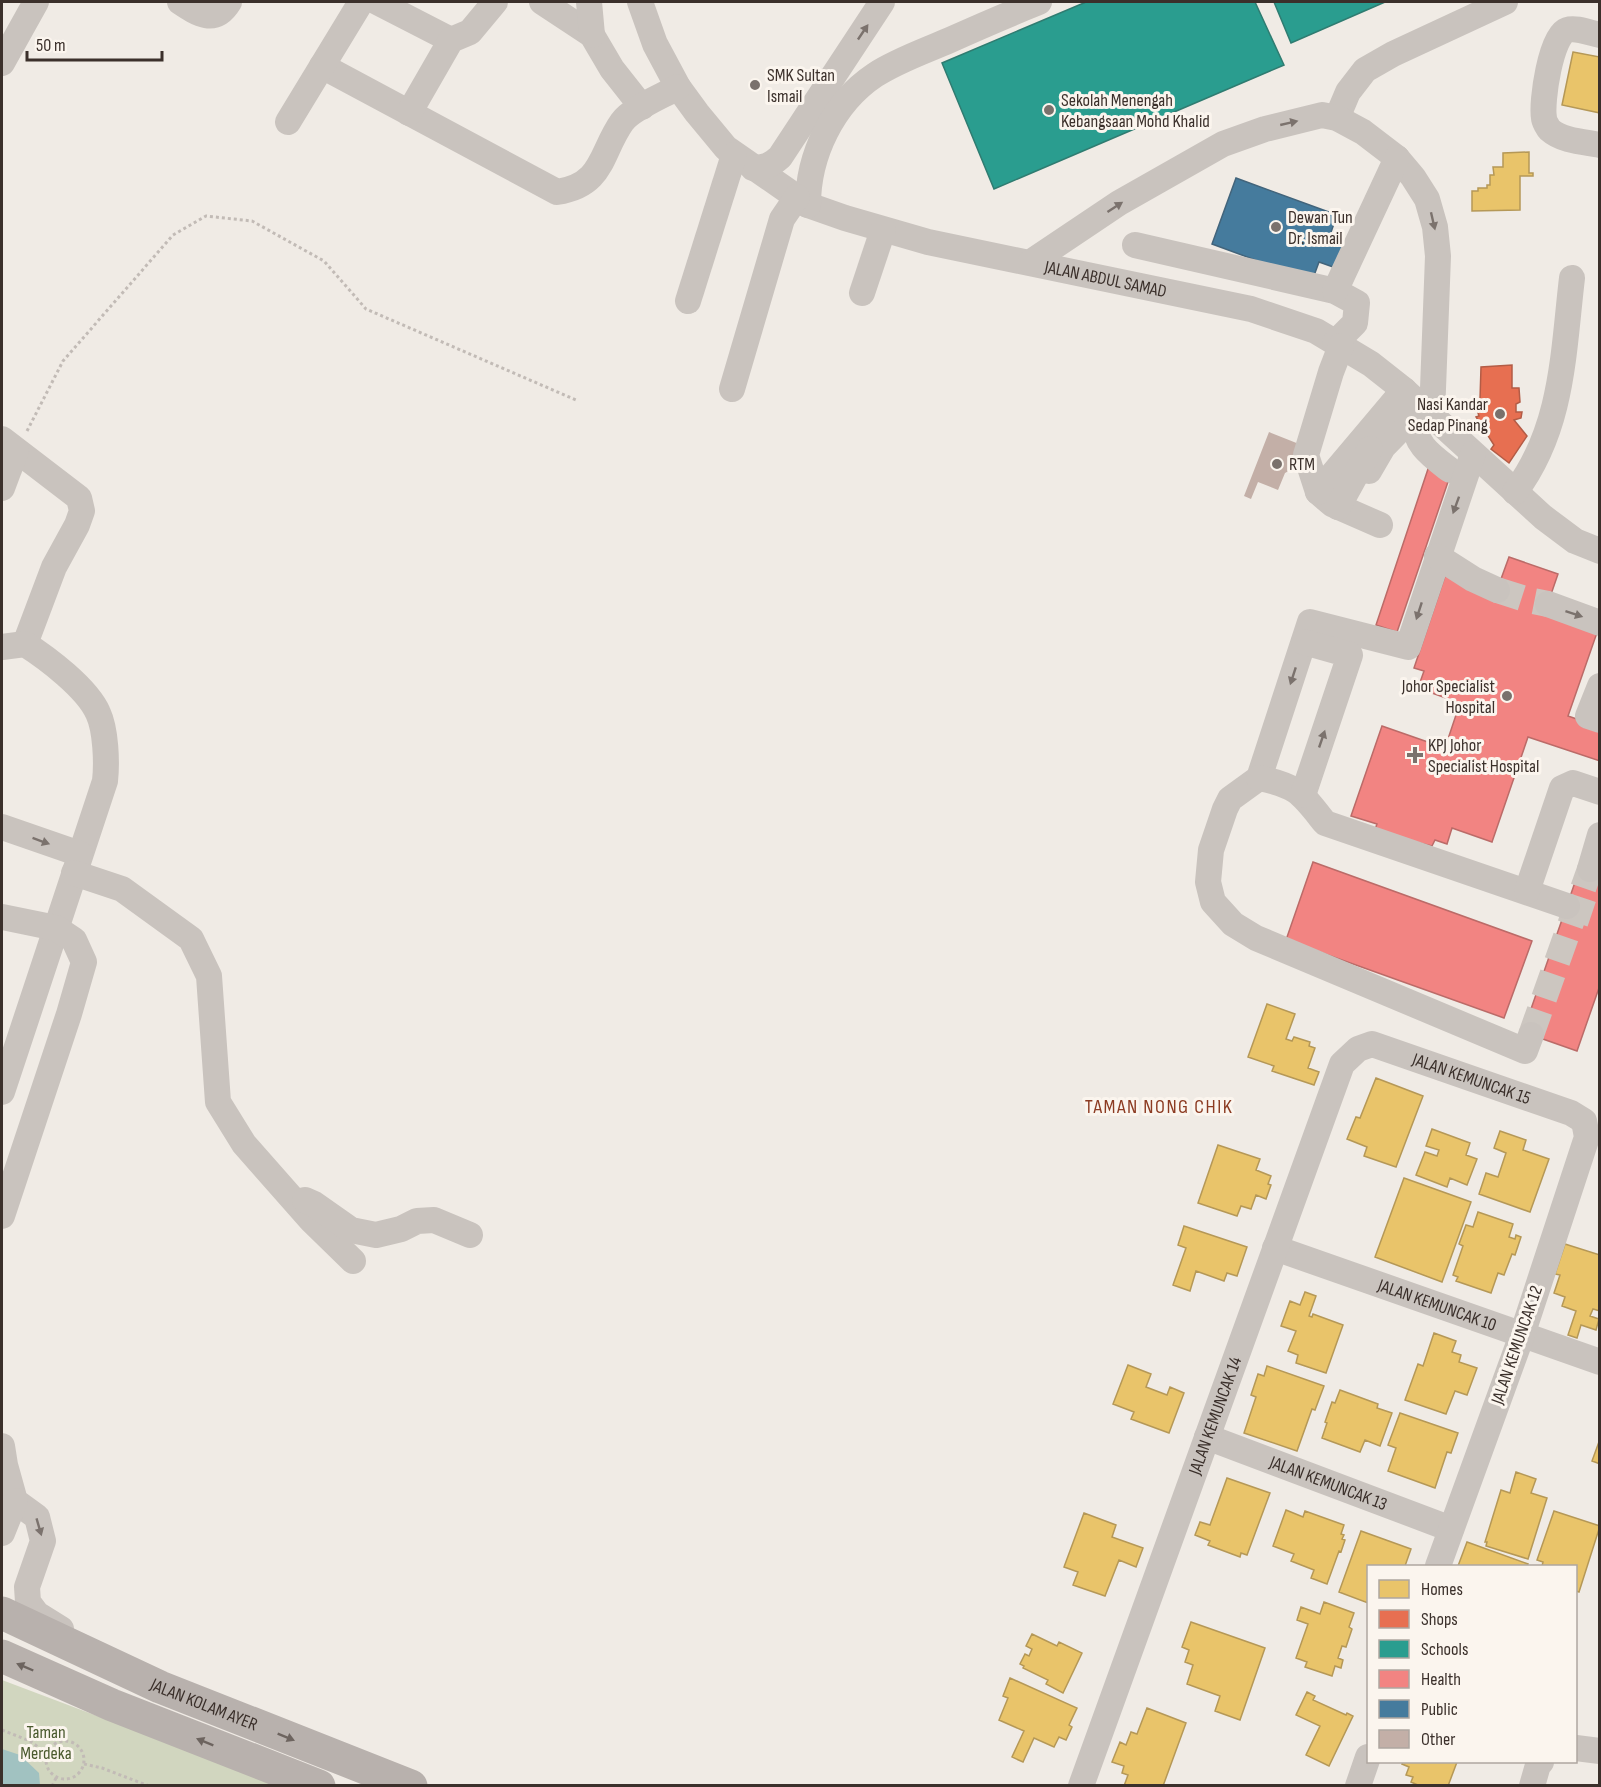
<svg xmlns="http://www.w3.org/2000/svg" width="1601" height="1787" viewBox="0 0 1601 1787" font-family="'Sofia Sans Condensed',sans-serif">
<rect width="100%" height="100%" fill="#f0ebe5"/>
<path fill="#d1d6bf" d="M2 1680 280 1785H2Z"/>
<path fill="#a1c2c1" d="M2 1749 20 1755 39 1773 40 1785H2Z"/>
<path fill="#e9c46a" stroke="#b59857" stroke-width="1.5" d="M1573 52 1600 57V113L1562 105Z
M1529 152V173H1533V176H1520V210L1472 211V191H1478V188H1487V185H1490V175H1494L1493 167H1503V153Z
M1267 1004 1295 1014 1286 1039 1292 1041 1294 1037 1310 1042 1309 1046 1315 1048 1308 1068 1319 1072 1314 1085 1272 1071 1274 1066 1248 1057Z
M1376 1078 1423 1096 1396 1167 1364 1156 1367 1147 1347 1139 1356 1117 1360 1118Z
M1432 1129 1470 1143 1466 1155 1477 1159 1467 1185 1450 1178 1447 1187 1416 1175 1425 1152 1437 1156 1439 1150 1426 1146Z
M1500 1131 1526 1140 1523 1150 1549 1159 1530 1212 1479 1194 1486 1173 1498 1177 1506 1153 1494 1148Z
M1218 1145 1260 1159 1256 1170 1271 1176 1268 1184 1271 1185 1266 1199 1256 1195 1251 1209 1241 1206 1237 1216 1198 1203Z
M1404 1178 1471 1202 1442 1282 1375 1257Z
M1478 1212 1513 1224 1509 1237 1515 1239 1516 1235 1521 1237 1515 1255 1512 1254 1504 1275 1498 1273 1491 1293 1456 1281 1458 1277 1453 1275 1463 1246 1459 1244 1466 1225 1473 1227Z
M1184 1226 1247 1247 1237 1276 1227 1273 1224 1281 1196 1271 1190 1291 1173 1285 1186 1248 1178 1245Z
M1565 1244 1600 1255V1311L1593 1309 1590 1316 1599 1319 1596 1330 1581 1325 1577 1338 1568 1335 1576 1311 1562 1306 1565 1297 1554 1293 1560 1275 1555 1274Z
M1305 1292 1316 1296 1309 1316 1312 1317 1313 1314 1343 1325 1326 1373 1296 1363 1298 1355 1288 1351 1296 1331 1281 1326 1290 1301 1300 1305Z
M1434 1333 1456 1341 1452 1352 1461 1355 1459 1362 1477 1368 1467 1395 1455 1391 1446 1414 1405 1400 1418 1364 1423 1366Z
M1128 1365 1151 1374 1146 1387 1167 1395 1170 1387 1184 1393 1169 1433 1131 1419 1134 1412 1113 1404Z
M1267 1366 1324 1386 1315 1410 1312 1409 1297 1451 1244 1433 1256 1397 1251 1395 1258 1374 1264 1376Z
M1340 1390 1378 1404 1377 1408 1392 1413 1380 1446 1365 1440 1360 1452 1322 1438 1327 1423 1325 1422 1332 1402 1335 1403Z
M1400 1413 1458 1433 1451 1453 1447 1452 1435 1488 1388 1471 1396 1448 1388 1445Z
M1600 1439V1464L1592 1461Z
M1516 1472 1536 1479 1531 1493 1547 1498 1528 1559 1486 1546 1487 1542H1485L1501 1490 1510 1493Z
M1227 1478 1270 1493 1247 1555 1241 1553 1240 1557 1208 1545 1210 1541 1195 1535 1200 1522 1210 1525Z
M1286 1510 1303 1517 1305 1511 1344 1525 1341 1534 1344 1535 1342 1539 1345 1540 1341 1552 1339 1551 1327 1584 1311 1578 1314 1570 1291 1561 1294 1554 1273 1546Z
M1554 1511 1600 1526 1579 1592 1576 1591V1566H1542L1543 1562 1537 1560Z
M1084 1513 1116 1525 1112 1537 1143 1548 1136 1567 1119 1560 1105 1596 1073 1585 1078 1572 1064 1567Z
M1361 1531 1411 1549 1405 1566H1368V1603L1339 1592Z
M1467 1542 1528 1564 1527 1566H1458Z
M1324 1602 1354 1613 1349 1627 1352 1629 1346 1647 1342 1646 1338 1658 1343 1660 1341 1668 1335 1666 1332 1676 1305 1667 1307 1662 1296 1658 1308 1624 1297 1620 1301 1607 1320 1614Z
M1191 1622 1265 1648 1240 1720 1215 1711 1220 1696 1187 1684 1193 1665 1185 1662 1189 1650 1182 1647Z
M1032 1634 1057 1646 1059 1642 1082 1653 1063 1693 1046 1684 1048 1680 1023 1668 1024 1666 1020 1664 1025 1654 1029 1656 1032 1649 1026 1646Z
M1010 1678 1077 1708 1069 1725 1072 1727 1066 1740 1059 1737 1054 1747 1034 1738 1023 1762 1012 1757 1024 1731 999 1720 1008 1698 1003 1696Z
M1307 1692 1315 1696 1313 1700 1346 1715 1347 1713 1353 1716 1329 1766 1306 1755 1320 1726 1296 1715Z
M1147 1708 1186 1723 1163 1786H1124L1128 1775 1122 1773 1124 1766 1112 1762 1120 1742 1126 1745 1131 1732 1137 1734Z
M1403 1762H1457L1448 1786H1420L1411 1782 1413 1777 1406 1775 1409 1767 1402 1764Z"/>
<path fill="#e76f51" stroke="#b35c46" stroke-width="1.5" d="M1512 365V388H1519L1520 402 1516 404V412H1522L1521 418 1514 420 1527 436 1509 463 1491 449 1494 445 1476 417 1479 416 1474 400H1480L1481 367Z"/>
<path fill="#2a9d8f" stroke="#2f7c71" stroke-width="1.5" d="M1086 2H1255L1284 65 994 189 942 63Z
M1274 2H1385L1291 43Z"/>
<path fill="#f28482" stroke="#bb6b68" stroke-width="1.5" d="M1429 466 1451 473 1397 632 1376 625Z
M1509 557 1558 574 1547 606 1600 624 1568 716 1600 727V761L1528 737 1492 842 1452 828 1447 844 1435 840 1432 846 1374 832 1377 824 1351 816 1382 726 1445 748 1460 703 1418 688 1424 671 1414 668 1446 573 1497 590Z
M1313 862 1532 941 1504 1018 1286 940Z
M1581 865 1600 872V985L1577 1051 1523 1032Z"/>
<path fill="#457b9d" stroke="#42647b" stroke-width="1.5" d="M1236 178 1337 215 1329 238 1344 243 1336 268 1319 262 1312 281 1212 244Z"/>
<path fill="#c3afa7" d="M1269 432 1299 444 1294 457 1300 460 1294 468 1285 473 1278 490 1258 482 1251 499 1244 496Z"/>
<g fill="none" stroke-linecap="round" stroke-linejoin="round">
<path stroke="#ccc6c0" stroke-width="26" stroke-dasharray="26 13" stroke-linecap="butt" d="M1497 590 1528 600 1548 604
M1567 906 1600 917
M1531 1035 1590 869"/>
<path stroke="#c2bbb6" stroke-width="3" stroke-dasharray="3 3" stroke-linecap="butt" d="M27 431 63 361 173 235 206 216 252 221 324 261 366 309 576 400
M2 1730 30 1741 46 1753
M46 1760a19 19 0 1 1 38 0a19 19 0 1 1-38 0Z
M84 1764 102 1768 149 1786
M52 1786 56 1778"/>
<g stroke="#c9c3be" stroke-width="26">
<path d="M180 2C198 14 215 25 229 2"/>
<path d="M377 2 451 40"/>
<path d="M542 2 592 35 612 69 642 107"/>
<path d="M589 2 592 35"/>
<path id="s1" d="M640 2 655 44 678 87 697 113 726 148 808 205 845 218 928 242 1251 309 1316 331 1371 364 1404 390 1543 517 1575 541 1600 551"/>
<path d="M1600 35C1590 33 1576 27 1567 30 1551 35 1541 102 1544 118 1544 121 1548 128 1550 130 1562 141 1585 142 1600 145"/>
<path d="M2 63 36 2"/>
<path d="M322 66 557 192C604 185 600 153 622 122 632 108 663 96 678 87"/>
<path d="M409 113 451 40 470 32 495 2"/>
<path d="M1337 118 1348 92 1365 70 1393 54 1505 2"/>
<path d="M288 122 361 2"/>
<path d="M753 168C765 168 771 165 780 157L882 2"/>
<path d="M808 205C808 155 833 103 875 75 898 60 925 51 950 40 979 27 1009 14 1039 2"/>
<path d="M1135 245 1335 291 1357 303 1355 323 1335 343"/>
<path d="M1031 262 1119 203 1223 144 1265 129 1322 115 1337 118 1363 132 1397 158 1413 177 1427 199 1435 227 1438 256 1432 415"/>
<path d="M1335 291 1397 158"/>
<path d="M862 293 883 230"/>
<path d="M688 301 734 155"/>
<path d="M1341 346 1331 372 1306 455 1318 492 1332 504 1380 525"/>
<path d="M732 389 782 219 797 197"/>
<path d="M1413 417C1415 445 1429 454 1450 470"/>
<path d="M2 439 79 498 82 511 77 525 54 567 25 644"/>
<path d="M1473 454 1408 647 1310 622 1259 778 1230 799 1225 809 1211 850 1208 882 1213 902 1233 924 1256 938 1525 1051 1531 1035"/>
<path d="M1369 471 1383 447 1422 407"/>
<path d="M2 488 16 451"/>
<path d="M1318 492 1404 390"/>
<path d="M1515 492C1563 428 1563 354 1572 278"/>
<path d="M1338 507 1370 449"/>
<path d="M1437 556 1473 579 1497 590"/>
<path d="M1548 604 1600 623"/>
<path d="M2 647 25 644C47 658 87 688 98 713 106 730 107 763 105 781L2 1092"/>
<path d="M1600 686 1588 716 1600 720"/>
<path d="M1259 778C1298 786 1301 793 1325 823L1567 906"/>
<path d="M1303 795 1350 655 1304 642"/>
<path d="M2 827 80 854"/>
<path d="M1590 869 1600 835"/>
<path d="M74 873 122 889 191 939 209 976 218 1102 244 1144 311 1220 353 1261"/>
<path d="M1527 891 1562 788 1573 783 1600 792"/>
<path d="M2 917 56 928 74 940 84 962 69 1014 2 1216"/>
<path d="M305 1200 314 1204 351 1230 376 1235 401 1229 417 1221 434 1220 470 1235"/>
<path id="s2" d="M1275 1248 1600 1362"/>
<path id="s3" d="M1207 1437 1451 1529"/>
<path d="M2 1446 5 1465 15 1501 37 1517 43 1541 27 1587 28 1602 37 1614 61 1629"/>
<path d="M2 1533 15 1501"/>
<path d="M1576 1748 1600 1751"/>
<path id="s4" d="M1081 1786 1342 1064 1358 1049 1372 1044 1571 1113 1584 1121 1587 1137 1522 1335 1438 1566"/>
<path d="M1358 1786 1368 1757"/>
<path d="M1532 1786 1538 1765 1541 1762"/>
</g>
<g stroke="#b8b1ad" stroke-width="33">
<path id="s5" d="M2 1613 160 1687 411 1786"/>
<path d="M2 1656 112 1705 319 1786"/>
</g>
</g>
<defs><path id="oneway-solid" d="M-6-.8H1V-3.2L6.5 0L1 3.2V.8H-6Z" transform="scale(1.5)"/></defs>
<g fill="#7b726d">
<use href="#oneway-solid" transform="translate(863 32) rotate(-56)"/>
<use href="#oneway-solid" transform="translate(1289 123) rotate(-13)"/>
<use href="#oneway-solid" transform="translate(1115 207) rotate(-33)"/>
<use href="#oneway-solid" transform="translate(1433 221) rotate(77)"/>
<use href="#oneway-solid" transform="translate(1456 505) rotate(110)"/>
<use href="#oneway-solid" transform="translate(1419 611) rotate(108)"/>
<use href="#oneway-solid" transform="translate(1574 614) rotate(18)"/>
<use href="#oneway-solid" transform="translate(1293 676) rotate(108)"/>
<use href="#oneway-solid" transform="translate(1322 739) rotate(-71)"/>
<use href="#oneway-solid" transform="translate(41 841) rotate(20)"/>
<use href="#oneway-solid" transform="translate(39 1527) rotate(74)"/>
</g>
<g fill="#6d645f">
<use href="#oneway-solid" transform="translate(25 1667) rotate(-157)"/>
<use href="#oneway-solid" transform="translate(286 1737) rotate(22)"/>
<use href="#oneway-solid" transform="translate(205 1742) rotate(-158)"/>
</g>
<g fill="#7a716c" stroke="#fbf5ee" stroke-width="2">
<circle cx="755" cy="85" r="6"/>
<circle cx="1049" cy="110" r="6"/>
<circle cx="1276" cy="227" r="6"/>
<circle cx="1500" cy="414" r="6"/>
<circle cx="1277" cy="464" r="6"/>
<circle cx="1507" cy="696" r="6"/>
<path d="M1412 746h6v6h6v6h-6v6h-6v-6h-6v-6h6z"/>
</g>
<g text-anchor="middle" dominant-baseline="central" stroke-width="6" stroke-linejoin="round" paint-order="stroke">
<g font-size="18" fill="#3b302b" stroke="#fbf5ee" text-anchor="start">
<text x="767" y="75">SMK Sultan<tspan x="767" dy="21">Ismail</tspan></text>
<text x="1061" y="100">Sekolah Menengah<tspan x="1061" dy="21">Kebangsaan Mohd Khalid</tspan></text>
<text x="1288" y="217">Dewan Tun<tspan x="1288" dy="21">Dr. Ismail</tspan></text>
<text x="1488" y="404" text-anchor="end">Nasi Kandar<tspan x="1488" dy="21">Sedap Pinang</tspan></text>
<text x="1289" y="464">RTM</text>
<text x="1495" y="686" text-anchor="end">Johor Specialist<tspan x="1495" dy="21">Hospital</tspan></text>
<text x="1428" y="745">KPJ Johor<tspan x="1428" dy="21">Specialist Hospital</tspan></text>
</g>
<g font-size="18" fill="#3b302b" stroke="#fbf5ee">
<text stroke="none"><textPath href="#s1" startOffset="578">JALAN ABDUL SAMAD</textPath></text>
<text stroke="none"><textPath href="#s4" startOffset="910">JALAN KEMUNCAK 15</textPath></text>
<text stroke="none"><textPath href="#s2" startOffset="172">JALAN KEMUNCAK 10</textPath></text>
<text transform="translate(1517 1345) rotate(-71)">JALAN KEMUNCAK 12</text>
<text stroke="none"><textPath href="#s4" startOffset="394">JALAN KEMUNCAK 14</textPath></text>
<text stroke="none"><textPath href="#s3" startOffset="130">JALAN KEMUNCAK 13</textPath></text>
<text stroke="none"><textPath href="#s5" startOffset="222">JALAN KOLAM AYER</textPath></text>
</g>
<g font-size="18" fill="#4a5a2e" stroke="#fbf5ee">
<text x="46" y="1732">Taman<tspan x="46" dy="21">Merdeka</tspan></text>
</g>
<g font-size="20" letter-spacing="1.5" fill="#8c3b22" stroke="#fbf5ee">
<text x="1159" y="1107">TAMAN NONG CHIK</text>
</g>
</g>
<rect width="1601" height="1787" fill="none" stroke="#3b302b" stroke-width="6"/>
<rect x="1367" y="1565" width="210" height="198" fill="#fbf5ee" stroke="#aea6a0" stroke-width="1.5"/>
<rect x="1379" y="1580" width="30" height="18" fill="#e9c46a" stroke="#aea6a0" stroke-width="1.5"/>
<text x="1421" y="1595" font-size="18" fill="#3b302b">Homes</text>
<rect x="1379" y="1610" width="30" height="18" fill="#e76f51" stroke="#aea6a0" stroke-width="1.5"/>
<text x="1421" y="1625" font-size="18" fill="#3b302b">Shops</text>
<rect x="1379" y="1640" width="30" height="18" fill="#2a9d8f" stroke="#aea6a0" stroke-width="1.5"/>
<text x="1421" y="1655" font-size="18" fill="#3b302b">Schools</text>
<rect x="1379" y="1670" width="30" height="18" fill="#f28482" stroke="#aea6a0" stroke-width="1.5"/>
<text x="1421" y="1685" font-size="18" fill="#3b302b">Health</text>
<rect x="1379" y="1700" width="30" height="18" fill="#457b9d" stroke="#aea6a0" stroke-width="1.5"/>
<text x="1421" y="1715" font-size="18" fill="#3b302b">Public</text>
<rect x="1379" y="1730" width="30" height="18" fill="#c3afa7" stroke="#aea6a0" stroke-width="1.5"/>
<text x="1421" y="1745" font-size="18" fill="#3b302b">Other</text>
<path d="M27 51v9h135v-9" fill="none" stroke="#3b302b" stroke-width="3"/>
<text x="36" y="51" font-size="18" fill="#3b302b" stroke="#fbf5ee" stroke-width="4.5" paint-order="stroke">50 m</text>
</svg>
